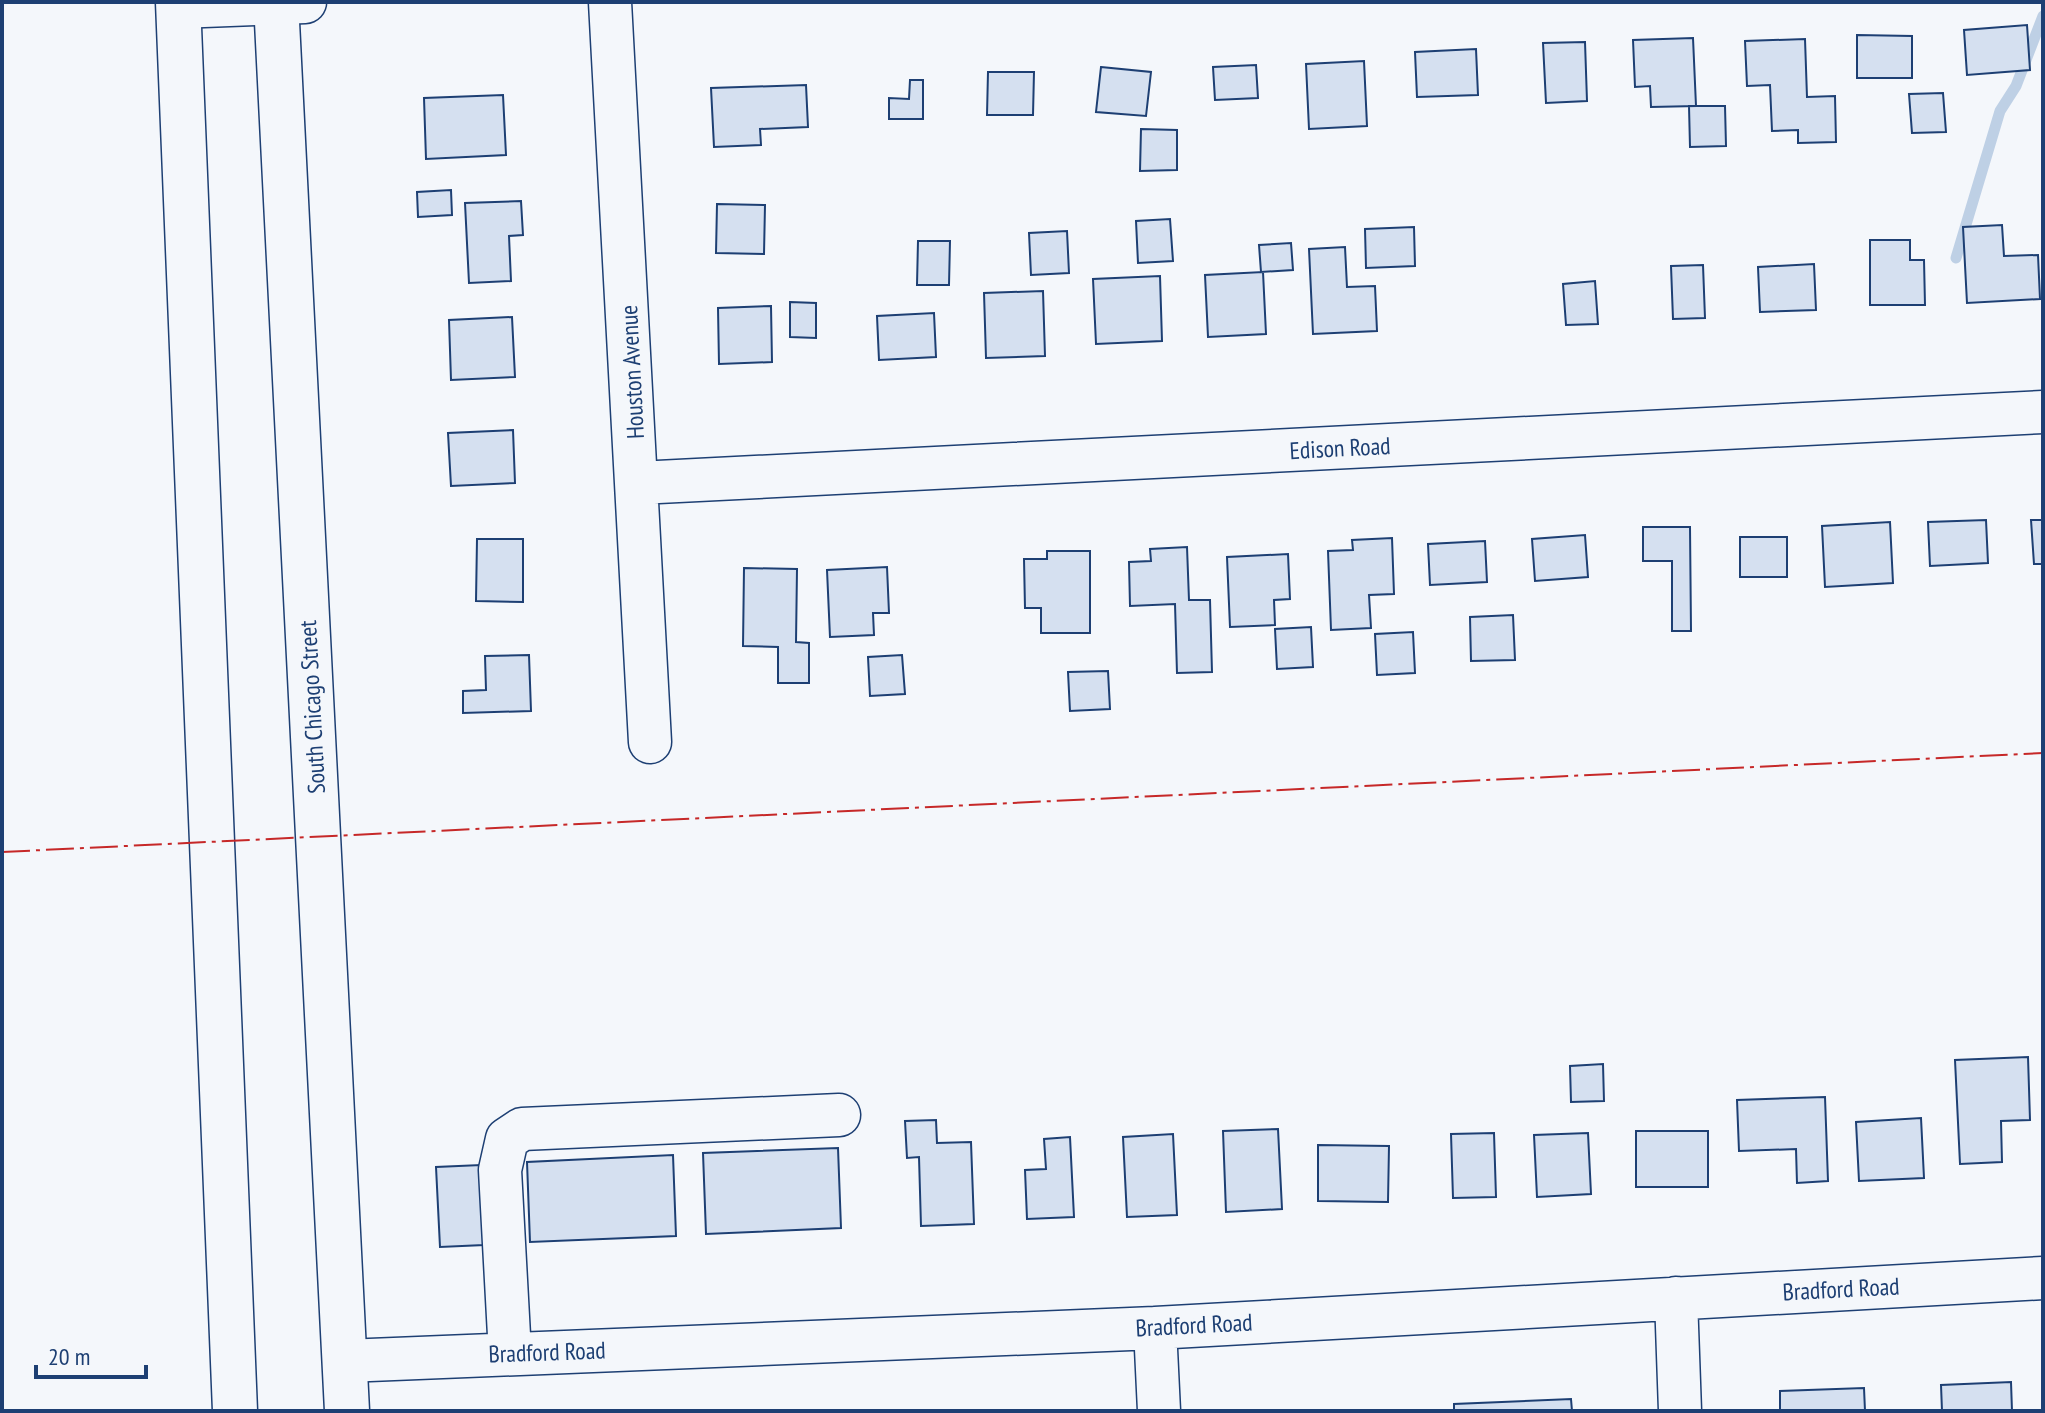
<svg xmlns="http://www.w3.org/2000/svg" width="2045" height="1413" viewBox="0 0 2045 1413" font-family="'PT Sans Narrow',sans-serif">
<rect width="100%" height="100%" fill="#f4f7fb"/>
<g fill="none" stroke-linecap="round" stroke-linejoin="round">
<path stroke="#bed0e5" stroke-width="11" d="M1956 258 2000 111 2016 86 2043 16"/>
</g>
<path fill="#d5e0f0" stroke="#1d3f73" stroke-width="2" d="M2027 25 2030 70 1967 75 1964 30Z
M1857 35 1912 36V78H1857Z
M1693 38 1696 106 1651 107 1650 86 1635 87 1633 40Z
M1805 39 1807 97 1835 96 1836 142 1798 143V130L1772 131 1770 85 1747 86 1745 41Z
M1585 42 1587 101 1546 103 1543 43Z
M1476 49 1478 95 1417 97 1415 52Z
M1364 61 1367 126 1309 129 1306 64Z
M1256 65 1258 98 1215 100 1213 67Z
M1101 67 1151 72 1146 116 1096 112Z
M988 72H1034L1033 115H987Z
M910 80H923V119H889V98L909 99Z
M806 85 808 127 760 129 761 145 714 147 711 88Z
M1943 93 1946 132 1912 133 1909 94Z
M503 95 506 155 426 159 424 98Z
M1689 106H1725L1726 146 1690 147Z
M1141 129 1177 130V170L1140 171Z
M451 190 452 215 418 217 417 192Z
M521 201 523 235 509 236 511 281 469 283 465 203Z
M717 204 765 205 764 254 716 253Z
M1170 219 1173 261 1138 263 1136 221Z
M2002 225 2004 256 2038 255 2040 299 1967 303 1963 227Z
M1414 227 1415 266 1366 268 1365 229Z
M1067 231 1069 273 1031 275 1029 233Z
M1870 240H1910V260H1924L1925 305H1870Z
M918 241H950L949 285H917Z
M1291 243 1293 270 1261 272 1259 245Z
M1345 247 1347 287 1375 286 1377 331 1313 334 1309 249Z
M1814 264 1816 310 1760 312 1758 267Z
M1703 265 1705 318 1673 319 1671 266Z
M1263 272 1266 334 1208 337 1205 275Z
M1160 276 1162 341 1096 344 1093 279Z
M1595 281 1598 324 1566 325 1563 284Z
M1043 291 1045 356 986 358 984 293Z
M790 302 816 303V338L790 337Z
M771 306 772 362 719 364 718 308Z
M934 313 936 357 879 360 877 316Z
M512 317 515 377 451 380 449 320Z
M513 430 515 483 451 486 448 433Z
M1986 520 1988 563 1930 566 1928 522Z
M2031 520H2043V564H2034Z
M1890 522 1893 583 1825 587 1822 526Z
M1643 527H1690L1691 631H1672V561H1643Z
M1585 535 1588 577 1535 581 1532 539Z
M1740 537H1787V577H1740Z
M1392 538 1394 594 1369 595 1371 628 1331 630 1328 551 1353 550 1352 540Z
M477 539H523V602L476 601Z
M1485 541 1487 582 1430 585 1428 544Z
M1187 547 1189 600H1210L1212 672 1177 673 1175 604 1130 606 1129 562 1151 561 1150 549Z
M1047 551H1090V633H1041V608H1025L1024 559H1047Z
M1288 554 1290 599 1274 600 1275 625 1230 627 1227 557Z
M887 567 889 613H873L874 635 830 637 827 570Z
M744 568 797 569 796 642 809 643V683H778V647L743 646Z
M1513 615 1515 660 1471 661 1470 617Z
M1311 627 1313 667 1277 669 1275 629Z
M1413 632 1415 673 1377 675 1375 634Z
M529 655 531 711 463 713V691L486 690 485 656Z
M902 655 905 694 870 696 868 657Z
M1108 671 1110 709 1070 711 1068 672Z
M2028 1057 2030 1120 2001 1121 2002 1162 1960 1164 1955 1060Z
M1603 1064 1604 1101 1571 1102 1570 1066Z
M1825 1097 1828 1181 1797 1183 1796 1149 1739 1151 1737 1100Z
M1921 1118 1924 1178 1859 1181 1856 1122Z
M936 1120 937 1143 971 1142 974 1224 921 1226 919 1157 907 1158 905 1121Z
M1278 1129 1282 1209 1226 1212 1223 1131Z
M1636 1131H1708V1187H1636Z
M1494 1133 1496 1197 1453 1198 1451 1134Z
M1588 1133 1591 1194 1537 1197 1534 1135Z
M1173 1134 1177 1215 1127 1217 1123 1137Z
M1070 1137 1074 1217 1027 1219 1025 1170 1046 1169 1044 1139Z
M1318 1145 1389 1146 1388 1202 1318 1201Z
M838 1148 841 1228 706 1234 703 1153Z
M673 1155 676 1236 530 1242 527 1162Z
M481 1165 484 1245 440 1247 436 1167Z
M2011 1382 2012 1411H1942L1941 1385Z
M1864 1388 1865 1411H1780V1391Z
M1571 1399 1572 1411H1454V1404Z"/>
<g fill="none" stroke-linecap="round" stroke-linejoin="round">
<defs>
<path id="minor" d="M610 2 650 742
M178 7 305 2
M638 483 2043 412
M1676 1298 1680 1411
M1155 1328 1159 1411
M510 1354 500 1170 507 1139 522 1129 839 1115
M345 1361 1155 1328 2043 1278"/>
<path id="major" d="M178 2 235 1411
M276 2 347 1411"/>
</defs>
<use href="#minor" stroke="#1d3f73" stroke-width="45"/>
<use href="#major" stroke="#1d3f73" stroke-width="47"/>
<use href="#minor" stroke="#f4f7fb" stroke-width="42"/>
<use href="#major" stroke="#f4f7fb" stroke-width="44"/>
<path stroke="#c62828" stroke-width="2" stroke-dasharray="28 6 4 6" stroke-linecap="butt" d="M2 852 2043 753"/>
</g>
<g text-anchor="middle" dominant-baseline="central" stroke-width="6" stroke-linejoin="round" paint-order="stroke">
<g font-size="24" fill="#1d3f73" stroke="#f4f7fb">
<text transform="translate(632 372) rotate(-93)">Houston Avenue</text>
<text transform="translate(1340 448) rotate(-3)">Edison Road</text>
<text transform="translate(312 707) rotate(-93)">South Chicago Street</text>
<text transform="translate(1841 1289) rotate(-3)">Bradford Road</text>
<text transform="translate(1194 1325) rotate(-3)">Bradford Road</text>
<text transform="translate(547 1352) rotate(-2)">Bradford Road</text>
</g>
</g>
<rect width="2045" height="1413" fill="none" stroke="#1d3f73" stroke-width="8"/>
<path d="M36 1365v12h110v-12" fill="none" stroke="#1d3f73" stroke-width="4"/>
<text x="48" y="1365" font-size="24" fill="#1d3f73" stroke="#f4f7fb" stroke-width="6" paint-order="stroke">20 m</text>
</svg>
